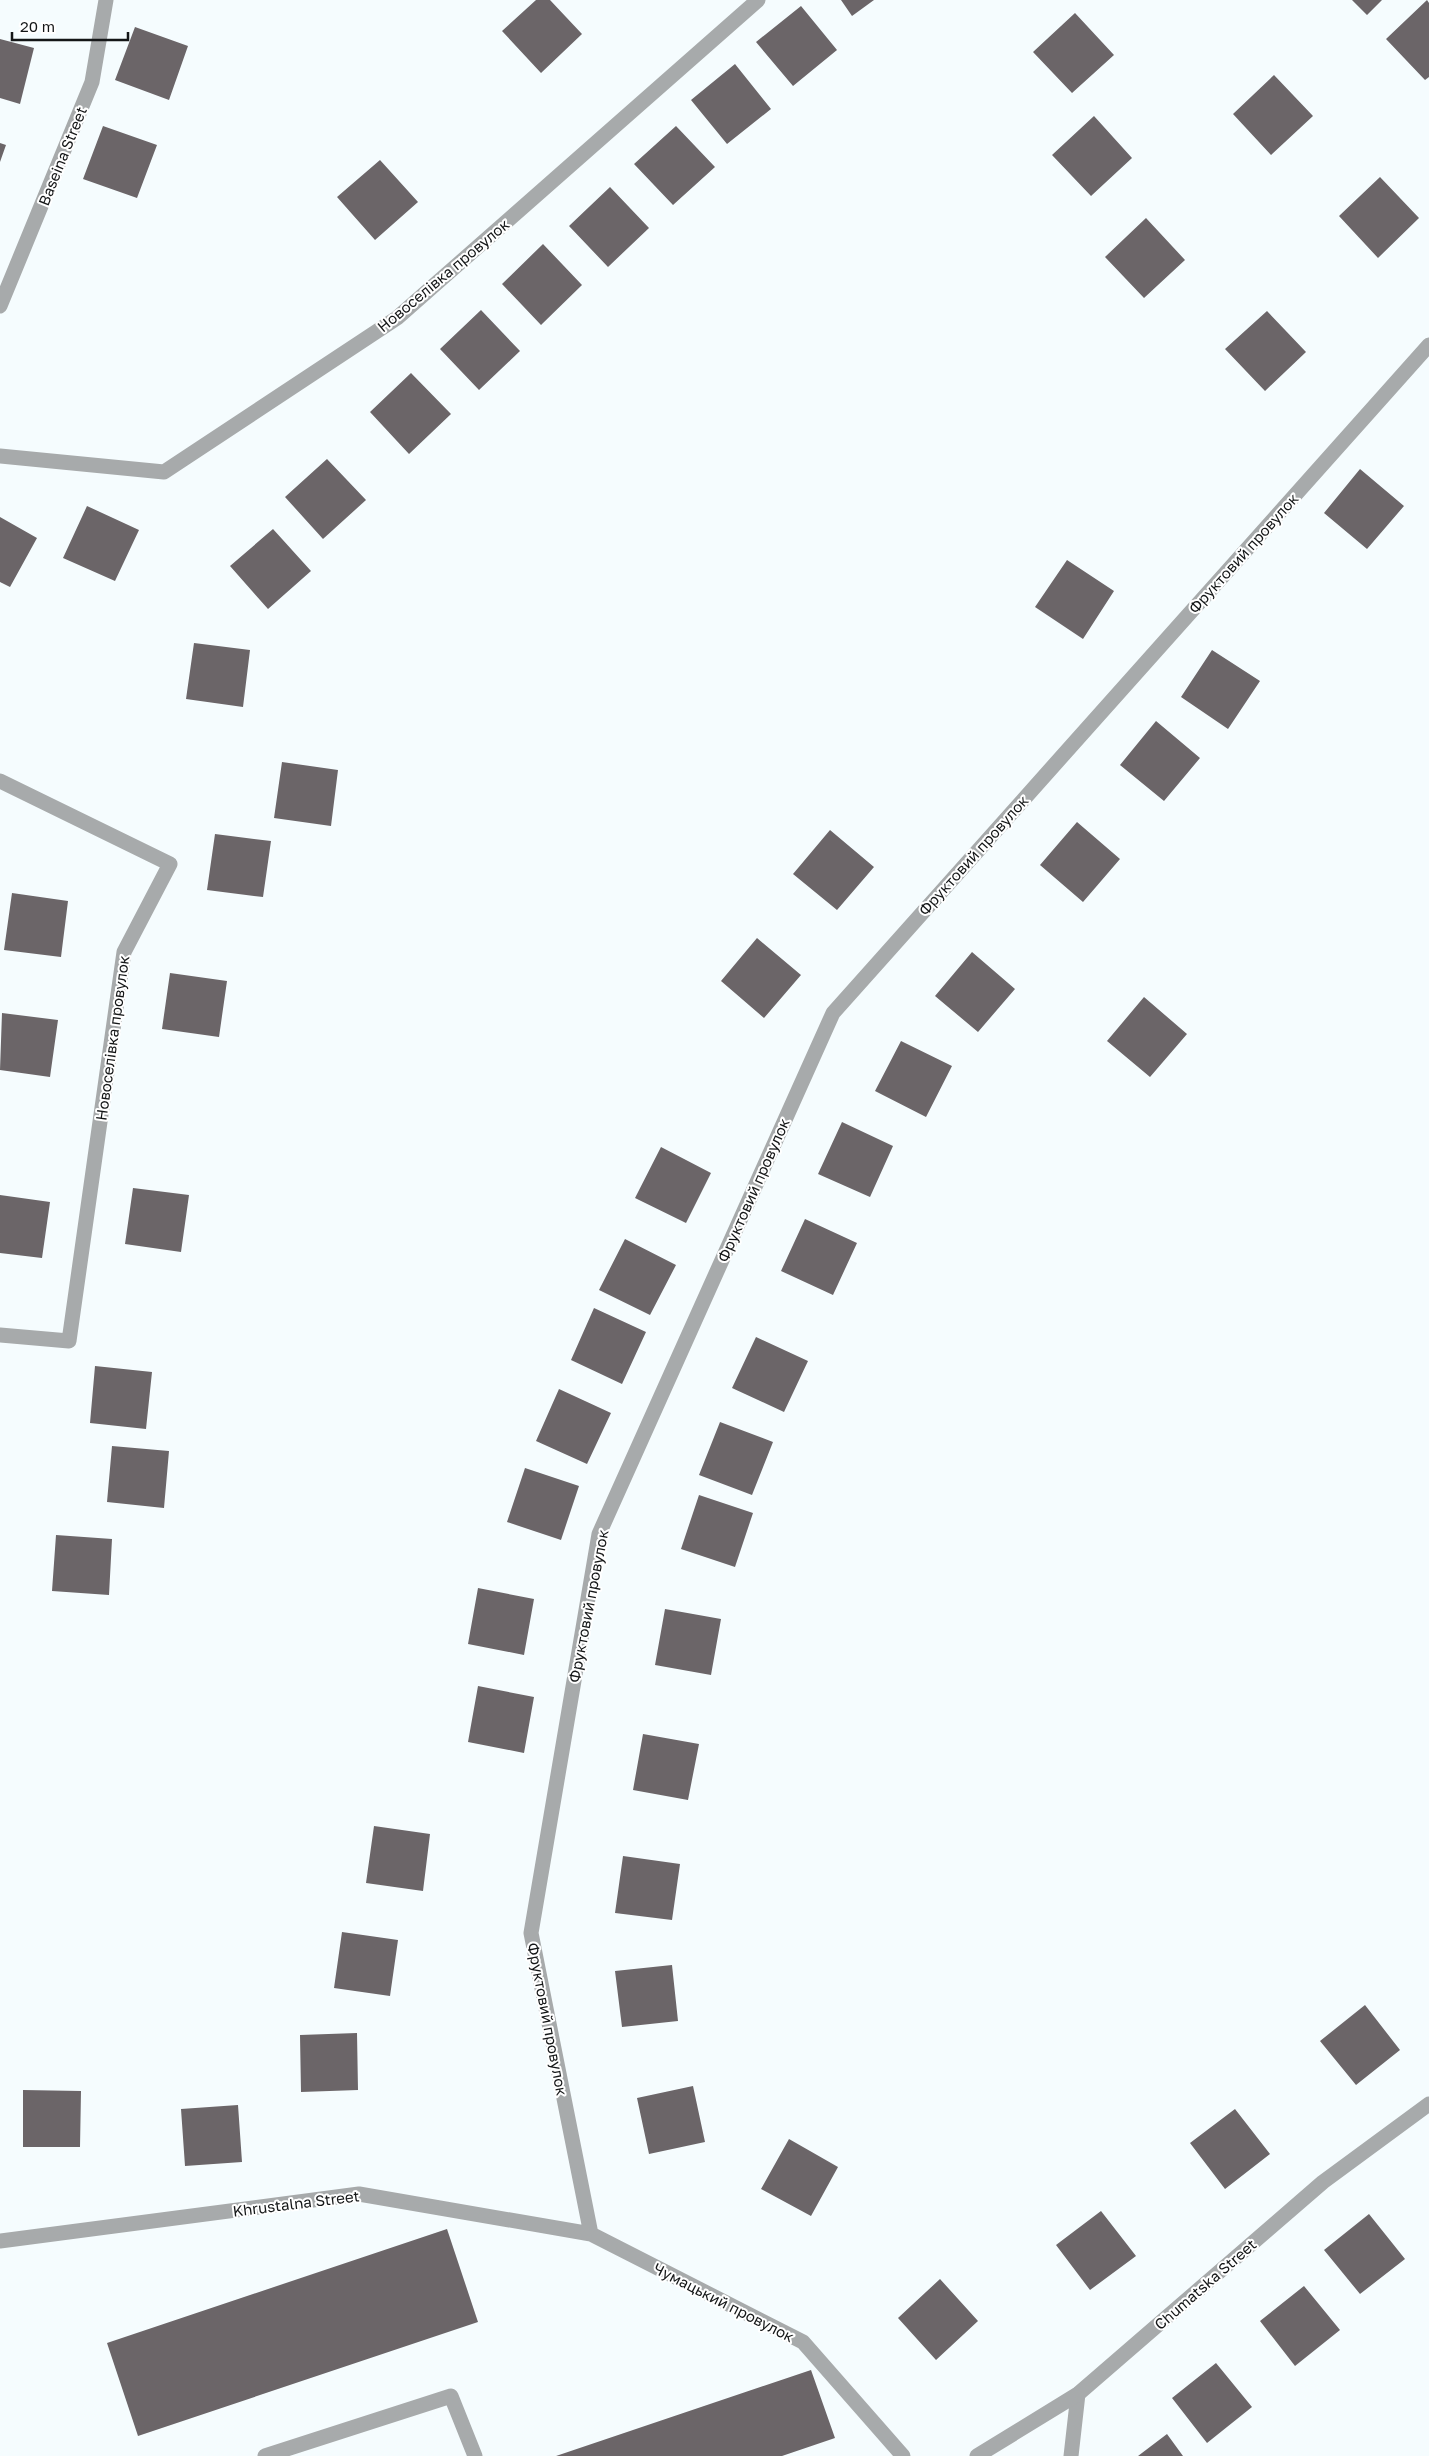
<svg xmlns="http://www.w3.org/2000/svg" width="1429" height="2456" viewBox="0 0 1429 2456" font-family="'Golos Text',sans-serif">
<rect width="100%" height="100%" fill="#f5fcfe"/>
<path fill="#6b6568" d="M536 0H550L582 34 541 73 502 31Z
M841 0H874L852 16Z
M1352 0H1382L1367 15Z
M1427 0 1429 3V77L1425 80 1386 39Z
M801 6 837 50 793 86 756 42Z
M1075 13 1114 55 1072 93 1033 52Z
M135 27 188 46 169 100 115 80Z
M0 39 34 48 20 104 0 98Z
M735 64 771 109 727 144 691 100Z
M1274 75 1313 116 1271 155 1233 114Z
M1094 116 1132 158 1091 196 1052 155Z
M103 126 157 145 137 198 83 179Z
M676 126 715 167 673 205 634 164Z
M0 143 6 145 0 162Z
M380 160 418 202 375 240 337 197Z
M1380 177 1419 218 1378 258 1339 216Z
M610 187 649 228 608 267 569 226Z
M1146 218 1185 260 1144 298 1105 257Z
M543 244 582 285 541 325 502 284Z
M481 310 520 351 479 390 440 349Z
M1267 311 1306 352 1265 391 1225 349Z
M411 373 451 414 409 454 370 412Z
M327 459 366 500 323 539 285 497Z
M1360 469 1404 506 1367 549 1324 513Z
M87 506 139 530 115 581 63 558Z
M0 517 37 538 10 587 0 582Z
M273 529 311 571 268 609 230 566Z
M1067 560 1114 591 1083 639 1035 607Z
M194 643 250 650 243 707 186 699Z
M1212 650 1260 681 1228 729 1181 697Z
M1156 721 1200 758 1164 801 1120 765Z
M282 762 338 770 331 826 274 818Z
M1077 822 1120 859 1083 902 1040 865Z
M830 830 874 867 837 910 793 874Z
M215 834 271 841 263 897 207 890Z
M12 893 68 901 61 957 4 950Z
M757 938 801 975 764 1018 721 981Z
M972 952 1015 989 978 1032 935 996Z
M170 973 227 981 219 1037 162 1029Z
M1144 997 1187 1034 1150 1077 1107 1041Z
M2 1013 58 1020 50 1077 0 1070Z
M901 1041 952 1066 926 1117 875 1091Z
M842 1122 893 1146 870 1197 818 1174Z
M661 1147 711 1173 686 1223 635 1198Z
M133 1188 189 1195 181 1252 125 1244Z
M0 1195 50 1202 42 1258 0 1253Z
M805 1219 857 1243 833 1295 781 1271Z
M625 1239 676 1265 650 1315 599 1290Z
M594 1308 646 1332 622 1384 571 1360Z
M756 1337 808 1361 784 1412 732 1388Z
M95 1366 152 1372 146 1429 90 1423Z
M559 1389 611 1413 587 1464 536 1441Z
M720 1422 773 1442 752 1495 699 1475Z
M112 1446 169 1451 164 1508 107 1502Z
M525 1468 579 1486 561 1540 507 1522Z
M699 1495 753 1513 735 1567 681 1549Z
M56 1535 112 1539 109 1595 52 1591Z
M478 1588 534 1599 524 1655 468 1644Z
M665 1609 721 1619 711 1675 655 1665Z
M478 1686 534 1697 524 1753 468 1742Z
M643 1734 699 1744 688 1800 633 1790Z
M374 1826 430 1834 423 1891 366 1883Z
M623 1856 680 1864 672 1920 615 1913Z
M342 1932 398 1940 390 1996 334 1988Z
M672 1965 678 2021 622 2027 615 1971Z
M1365 2005 1400 2050 1356 2085 1320 2041Z
M357 2033 358 2090 301 2092 300 2035Z
M693 2086 705 2142 649 2154 637 2098Z
M23 2090 81 2091 80 2147H23Z
M238 2105 242 2162 185 2166 181 2109Z
M1235 2109 1270 2154 1225 2189 1190 2143Z
M789 2139 838 2167 811 2216 761 2189Z
M1101 2211 1136 2256 1090 2290 1056 2245Z
M1369 2214 1405 2259 1360 2294 1324 2250Z
M447 2229 478 2322 138 2436 107 2343Z
M940 2279 978 2321 936 2360 898 2318Z
M1304 2286 1340 2330 1295 2366 1260 2321Z
M1216 2363 1252 2407 1207 2443 1172 2398Z
M811 2370 835 2438 782 2456H556Z
M1167 2434 1183 2456H1138Z"/>
<g fill="none" stroke-linecap="round" stroke-linejoin="round">
<path stroke="#a7aaab" stroke-width="15" d="M265 2456 451 2396 475 2456"/>
<path stroke="#a7aaab" stroke-width="15" d="M0 306 92 82 106 0
M0 456 164 472 397 318 758 0
M0 781 170 864 124 952 69 1341 0 1335
M591 2234 531 1933 599 1534 833 1013 1429 345
M0 2241 359 2194 591 2234 803 2342 903 2456
M1071 2456 1078 2394"/>
<path stroke="#a7aaab" stroke-width="15" d="M977 2456 1078 2394 1323 2182 1429 2104"/>
</g>
<g text-anchor="middle" dominant-baseline="central" stroke-width="4" stroke-linejoin="round" paint-order="stroke">
<g font-size="15" fill="#141617" stroke="#fff">
<text transform="translate(62 156) rotate(-68)">Baseina Street</text>
<text transform="translate(443 275) rotate(-40)">Новоселівка провулок</text>
<text transform="translate(1243 553) rotate(-48)">Фруктовий провулок</text>
<text transform="translate(973 855) rotate(-48)">Фруктовий провулок</text>
<text transform="translate(112 1038) rotate(-82)">Новоселівка провулок</text>
<text transform="translate(753 1190) rotate(-66)">Фруктовий провулок</text>
<text transform="translate(588 1606) rotate(-79)">Фруктовий провулок</text>
<text transform="translate(548 2019) rotate(79)">Фруктовий провулок</text>
<text transform="translate(296 2203) rotate(-7)">Khrustalna Street</text>
<text transform="translate(1205 2284) rotate(-41)">Chumatska Street</text>
<text transform="translate(724 2302) rotate(27)">Чумацький провулок</text>
</g>
</g>
<path d="M12 32v8h116v-8" fill="none" stroke="#141617" stroke-width="2.5"/>
<text x="20" y="32" font-size="15" fill="#141617" stroke="#ffffff" stroke-width="4" paint-order="stroke">20 m</text>
</svg>
